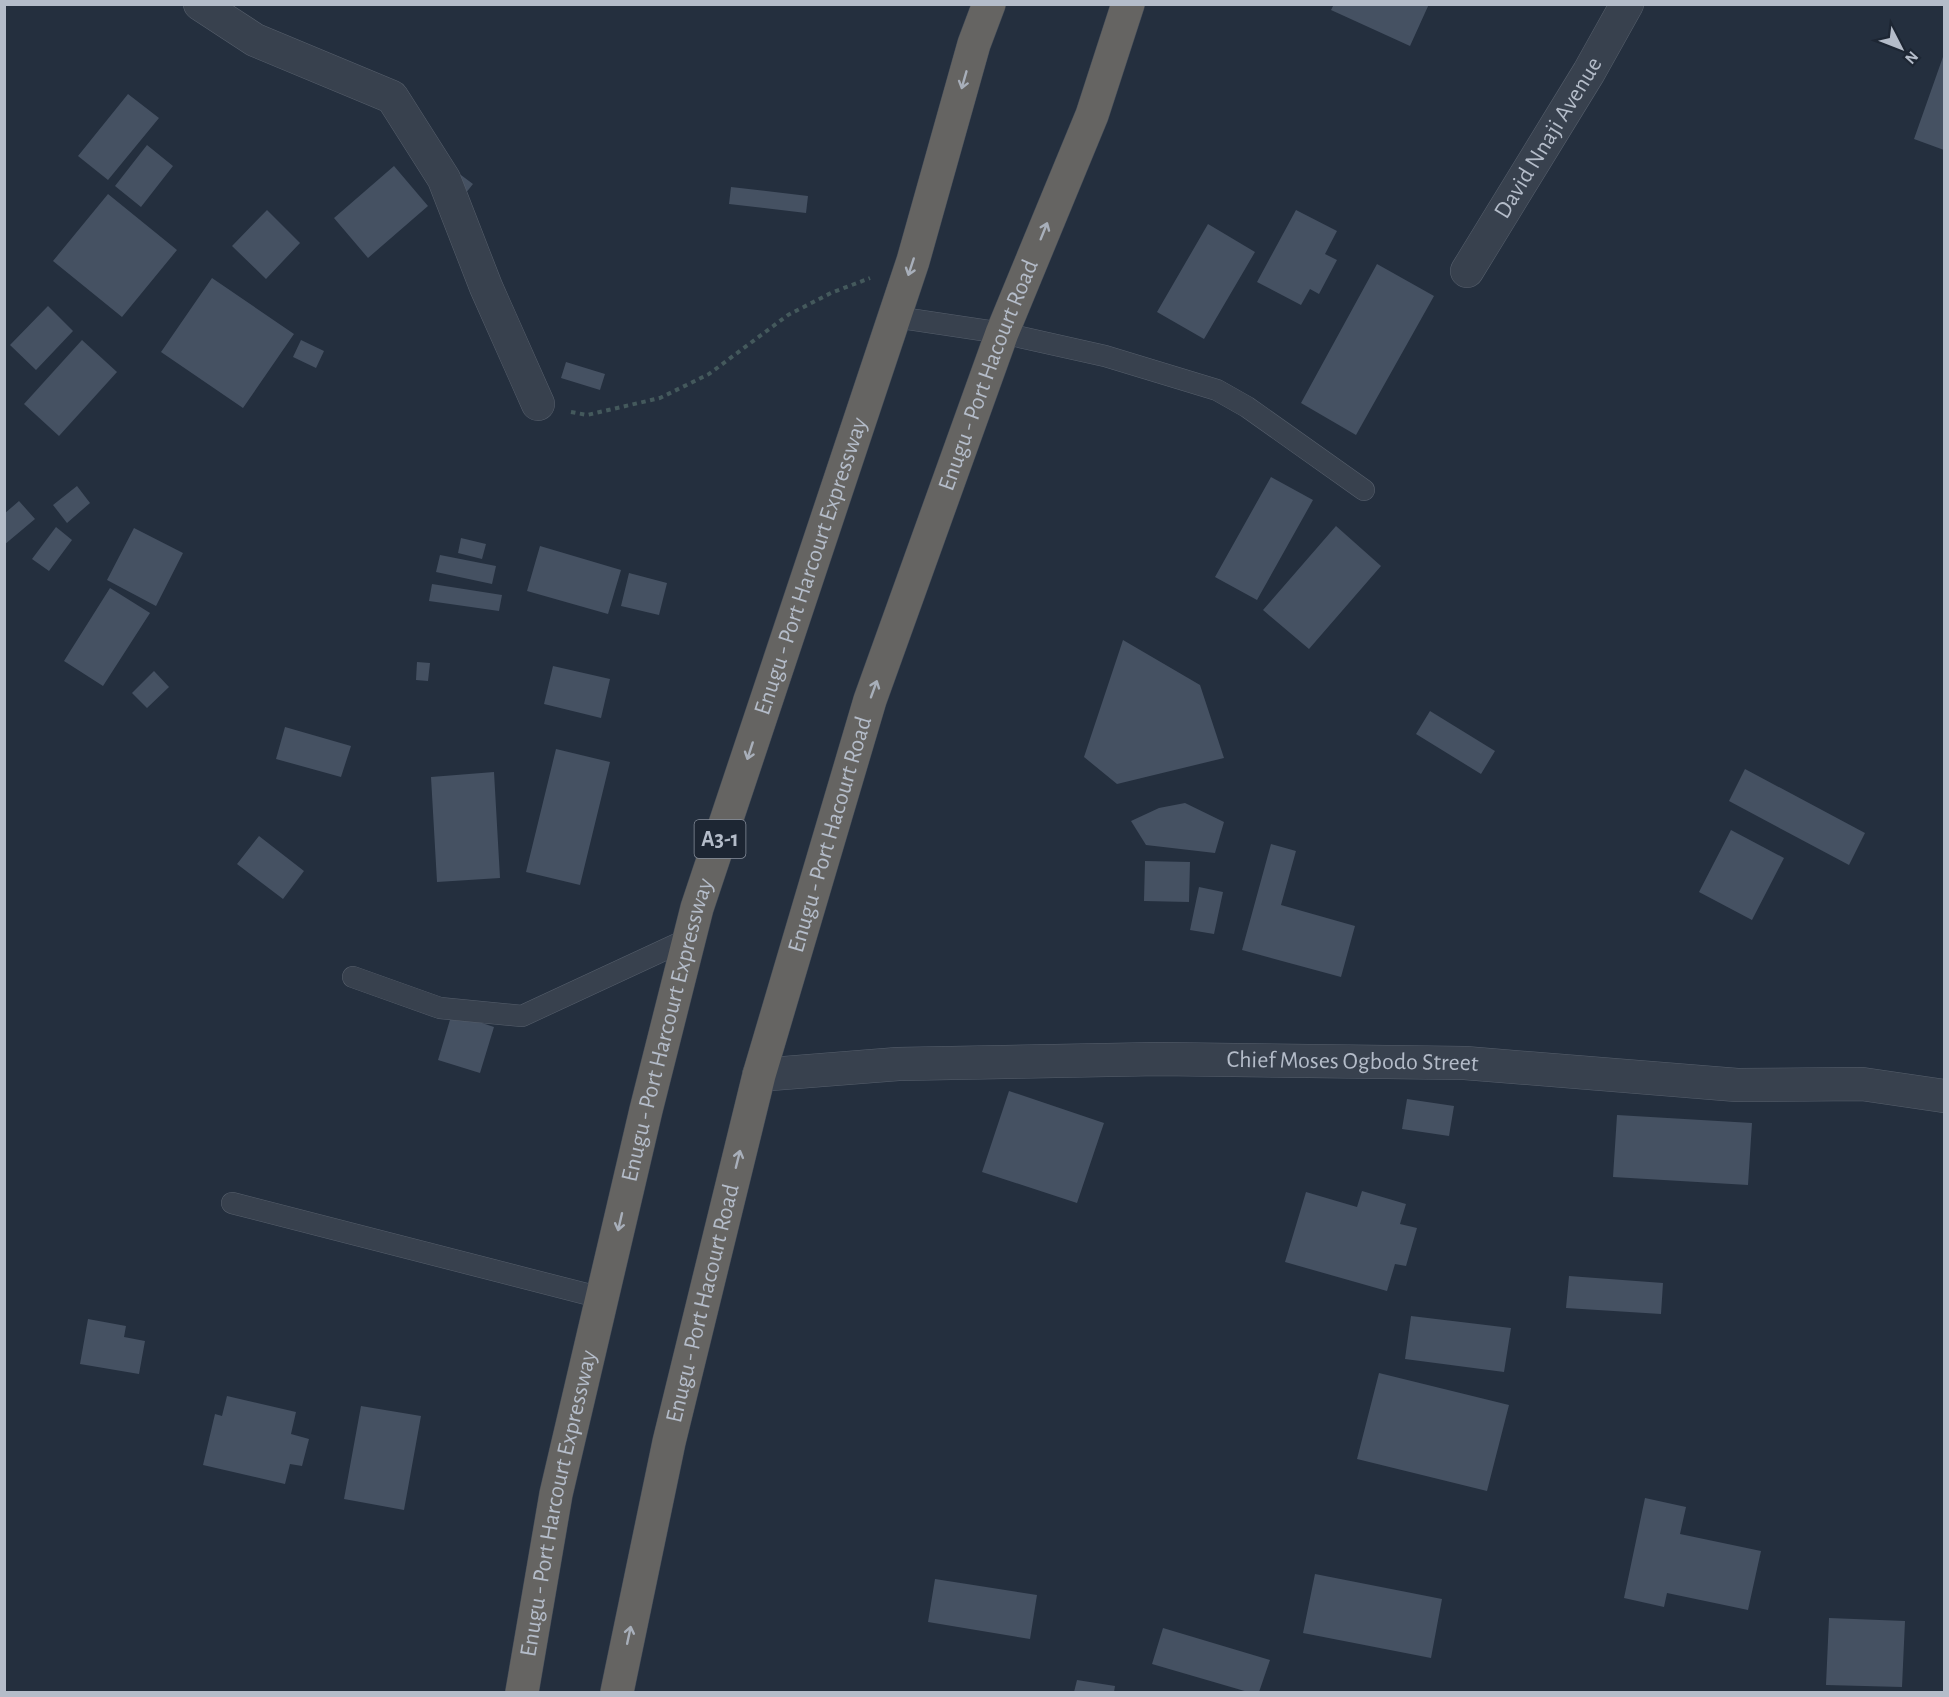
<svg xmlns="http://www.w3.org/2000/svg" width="1949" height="1697" viewBox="0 0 1949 1697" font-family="'Alegreya Sans',sans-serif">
<rect width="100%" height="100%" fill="#242f3e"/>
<path fill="#455162" d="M1334 4H1429L1410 46 1331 10Z
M1944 54V150L1914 139Z
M128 94 159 118 108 180 78 156Z
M147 145 173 166 141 207 115 186Z
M394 166 428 206 368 258 334 218Z
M461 175 473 184 465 194 453 184Z
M731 187 808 196 806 213 729 204Z
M108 194 177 250 122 317 53 261Z
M267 210 300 243 266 279 232 246Z
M1296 210 1337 231 1325 254 1337 260 1319 294 1310 289 1301 305 1257 282Z
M1208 224 1255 252 1204 339 1157 312Z
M1377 264 1434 296 1356 435 1301 403Z
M212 278 294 334 243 408 161 352Z
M48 306 73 331 36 370 10 345Z
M82 340 117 372 59 436 24 404Z
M301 340 324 351 316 368 293 357Z
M566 362 605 374 600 390 561 378Z
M1271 477 1313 500 1257 600 1215 577Z
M77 486 90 503 67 523 53 505Z
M19 501 35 519 4 545V514Z
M1336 526 1381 566 1309 649 1263 610Z
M56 527 72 540 49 571 32 559Z
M134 528 183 553 156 606 107 580Z
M461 538 486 544 482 559 458 553Z
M540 546 621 570 608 614 527 591Z
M440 555 496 566 492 584 436 572Z
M629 573 667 583 659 615 621 606Z
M432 584 502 595 499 611 429 601Z
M110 588 150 613 103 686 64 661Z
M1123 640 1200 685 1224 758 1117 784 1084 757Z
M417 662 430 663 428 681 416 680Z
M553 666 610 679 601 718 544 704Z
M154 671 169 687 147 708 132 693Z
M1430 711 1495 751 1481 774 1416 734Z
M285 727 351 746 341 777 276 759Z
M556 749 610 762 580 885 526 872Z
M1745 769 1865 833 1849 865 1729 801Z
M494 772 500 878 437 882 431 777Z
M1185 803 1224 822 1215 853 1146 845 1131 821 1159 808Z
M1731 830 1784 858 1752 920 1699 892Z
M259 836 304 871 283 899 237 864Z
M1271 844 1296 851 1281 905 1355 926 1341 977 1242 950Z
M1145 861 1190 862 1189 902 1144 901Z
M1199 887 1223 892 1214 934 1190 930Z
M452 1013 494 1027 480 1073 438 1060Z
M1009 1091 1104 1123 1077 1203 982 1172Z
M1407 1099 1454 1106 1449 1136 1402 1129Z
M1617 1115 1752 1123 1748 1185 1613 1177Z
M1362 1191 1406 1204 1400 1224 1417 1228 1406 1266 1395 1264 1387 1291 1285 1262 1306 1192 1357 1207Z
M1569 1276 1663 1283 1661 1314 1566 1308Z
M1411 1316 1511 1328 1504 1372 1405 1359Z
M88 1319 126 1326 124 1337 145 1341 139 1374 80 1364Z
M1379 1373 1509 1405 1487 1491 1357 1459Z
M227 1396 296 1412 291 1434 309 1439 302 1466 290 1464 285 1484 203 1465 215 1414 222 1416Z
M361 1406 421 1416 404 1510 344 1499Z
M1645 1498 1686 1507 1680 1534 1761 1551 1748 1610 1667 1593 1664 1607 1624 1598Z
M1315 1574 1442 1599 1431 1658 1303 1633Z
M935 1579 1037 1595 1030 1639 928 1622Z
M1829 1618 1905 1621 1902 1687 1826 1685Z
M1163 1628 1270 1660 1259 1692H1248L1152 1664Z
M1077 1680 1115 1686 1114 1692H1074Z"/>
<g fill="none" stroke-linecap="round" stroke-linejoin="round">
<defs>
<path id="service" d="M895 317 1002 333 1105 356 1217 390 1247 407 1364 490
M353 977 440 1008 522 1016 690 938
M232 1203 602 1298"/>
<g id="minor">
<path d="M200 4 255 40 392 97 444 179 486 287 538 404"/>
<path id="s1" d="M1467 271 1589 72 1627 4"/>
<path id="s2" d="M759 1075 898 1064 1159 1059 1465 1063 1737 1085 1862 1084 1944 1096"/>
</g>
<g id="trunk">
<path id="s3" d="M522 1692 556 1494 646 1110 697 908 913 261 974 44 989 4"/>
<path id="s4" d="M617 1692 669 1442 759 1075 870 700 1002 333 1092 115 1128 4"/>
</g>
</defs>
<use href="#service" stroke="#565f6c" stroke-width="22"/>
<use href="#minor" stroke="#565f6c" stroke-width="34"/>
<use href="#trunk" stroke="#434c59" stroke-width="34"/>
<path stroke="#44595c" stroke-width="4" stroke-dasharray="4.5 4.5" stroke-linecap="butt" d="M571 412 587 415 660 398 709 374 788 315 831 293 870 278"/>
<use href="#service" stroke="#38414e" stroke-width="21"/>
<use href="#minor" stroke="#38414e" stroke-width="33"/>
<use href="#trunk" stroke="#656462" stroke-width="33"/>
</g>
<defs><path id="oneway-shaft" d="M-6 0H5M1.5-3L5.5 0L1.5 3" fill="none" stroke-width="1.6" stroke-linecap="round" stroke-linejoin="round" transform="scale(1.5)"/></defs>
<g stroke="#a8afba">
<use href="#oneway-shaft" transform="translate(964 80) rotate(106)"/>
<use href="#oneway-shaft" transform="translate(1044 231) rotate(-68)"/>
<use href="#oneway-shaft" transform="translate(911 267) rotate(108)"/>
<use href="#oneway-shaft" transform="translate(874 689) rotate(-70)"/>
<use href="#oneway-shaft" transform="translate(750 751) rotate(108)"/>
<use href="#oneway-shaft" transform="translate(738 1159) rotate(-76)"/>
<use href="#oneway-shaft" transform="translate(620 1222) rotate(103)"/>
<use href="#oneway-shaft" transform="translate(629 1635) rotate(-78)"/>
</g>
<g text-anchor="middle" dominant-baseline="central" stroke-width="5" stroke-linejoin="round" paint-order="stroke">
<rect fill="#1d2633" stroke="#878f9c" stroke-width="1.5" x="694.5" y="820" width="51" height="38" rx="4.5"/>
<g font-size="22" font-weight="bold" fill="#b4bcc9">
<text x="720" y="839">A3-1</text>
</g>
<g font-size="24" fill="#b4bcc9" stroke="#1d2633">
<text stroke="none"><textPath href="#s1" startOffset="156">David Nnaji Avenue</textPath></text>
<text stroke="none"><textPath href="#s4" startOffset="1370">Enugu - Port Hacourt Road</textPath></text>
<text stroke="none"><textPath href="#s3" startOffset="1164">Enugu - Port Harcourt Expressway</textPath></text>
<text stroke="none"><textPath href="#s4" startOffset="884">Enugu - Port Hacourt Road</textPath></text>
<text stroke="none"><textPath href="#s3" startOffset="678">Enugu - Port Harcourt Expressway</textPath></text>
<text stroke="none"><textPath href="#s2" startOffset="594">Chief Moses Ogbodo Street</textPath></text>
<text stroke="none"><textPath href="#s4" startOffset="398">Enugu - Port Hacourt Road</textPath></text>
<text stroke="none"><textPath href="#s3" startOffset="192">Enugu - Port Harcourt Expressway</textPath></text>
</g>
</g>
<rect width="1949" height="1697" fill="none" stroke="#b4bcc9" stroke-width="12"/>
<g transform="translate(1901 48) rotate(132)" stroke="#1d2633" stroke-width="4.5" paint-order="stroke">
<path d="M0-4.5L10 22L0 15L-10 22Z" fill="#b4bcc9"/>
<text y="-9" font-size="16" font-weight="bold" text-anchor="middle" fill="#b4bcc9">N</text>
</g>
</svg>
